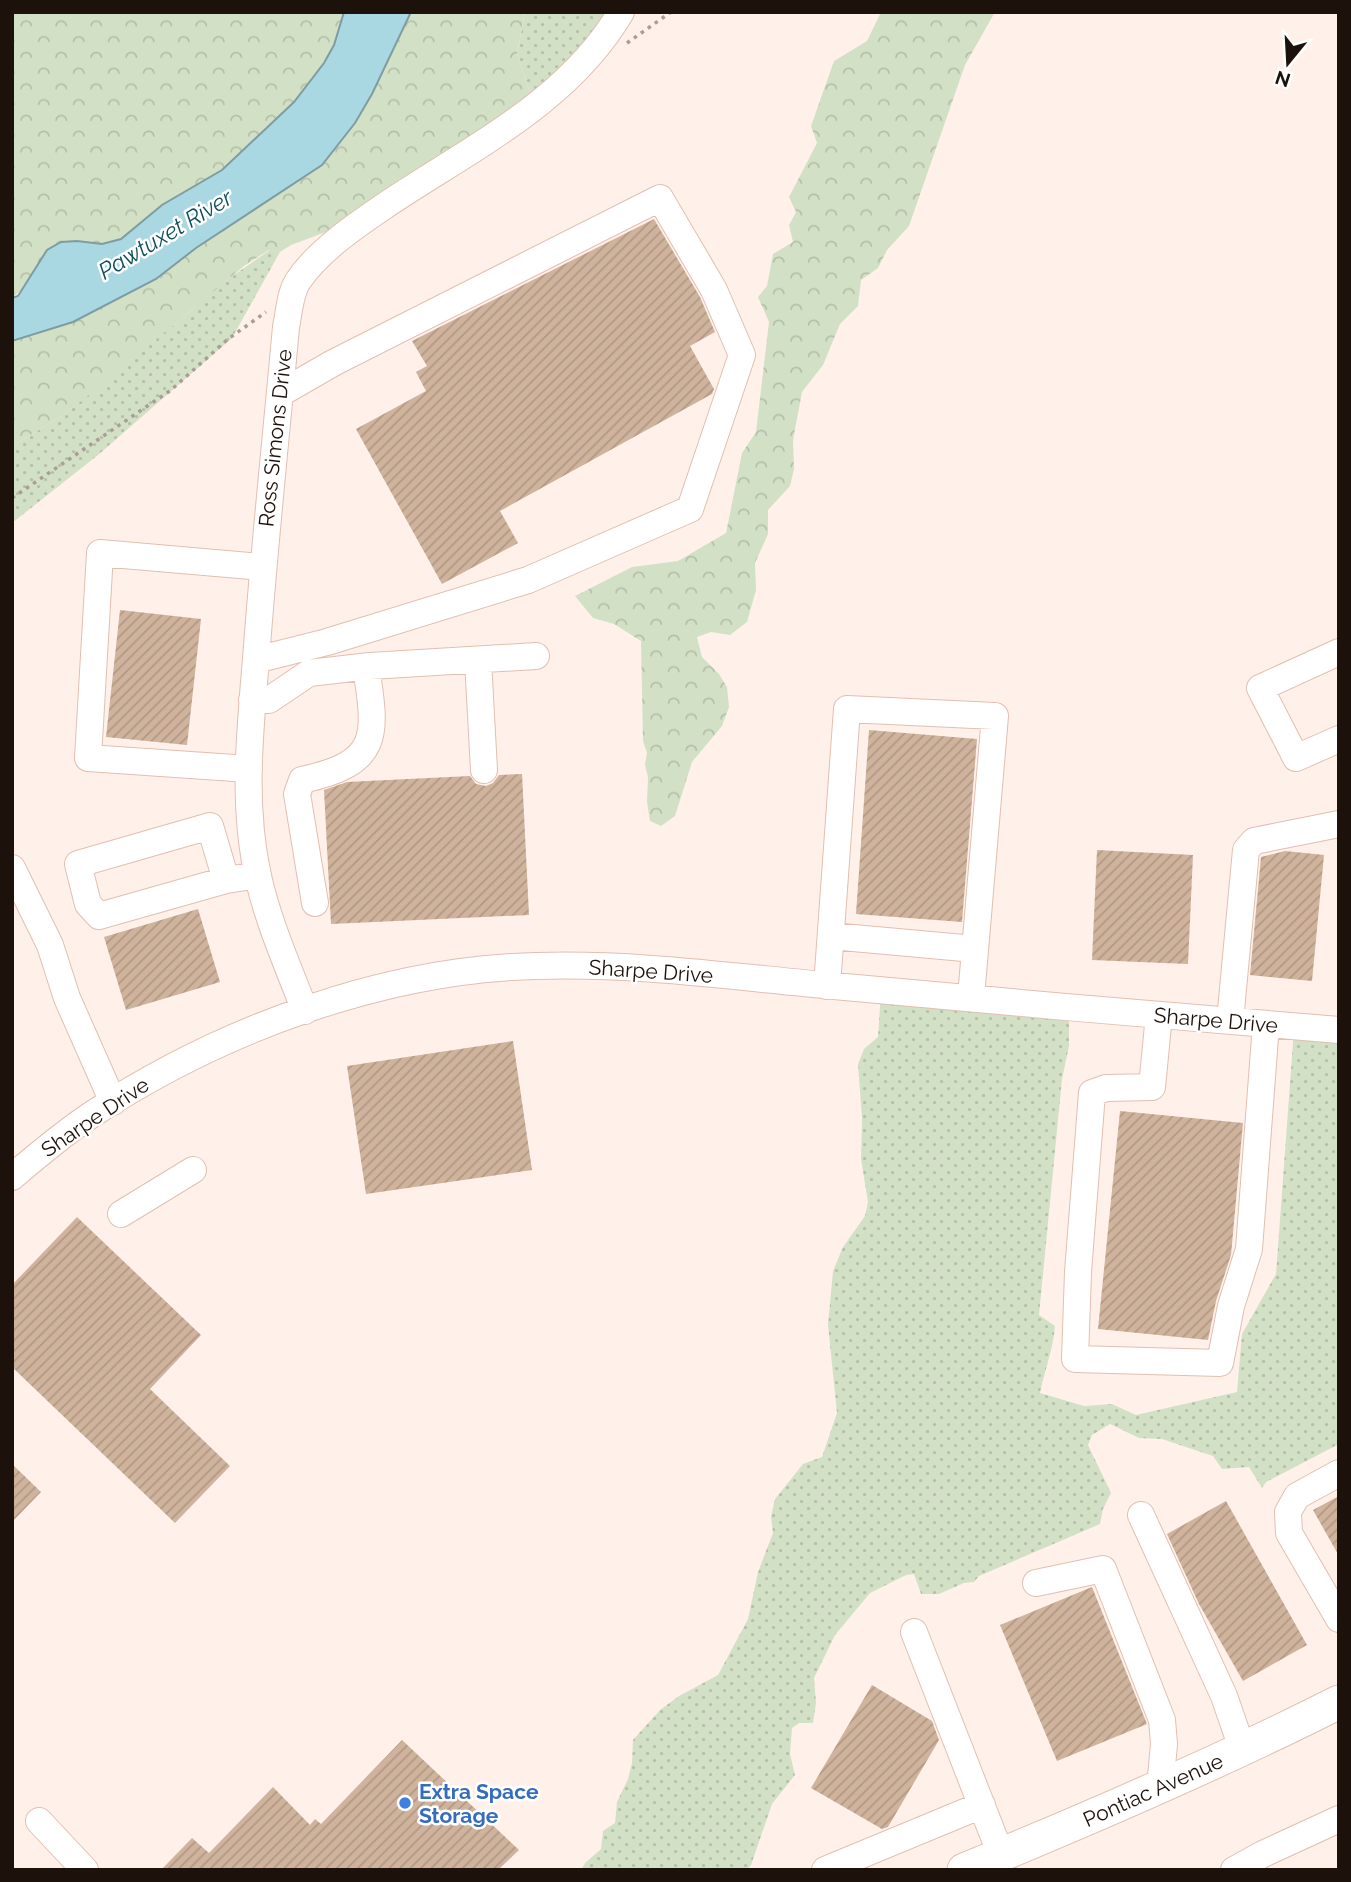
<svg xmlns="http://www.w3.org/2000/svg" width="1351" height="1882" viewBox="0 0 1351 1882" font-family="Raleway,sans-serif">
<defs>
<pattern id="grass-dots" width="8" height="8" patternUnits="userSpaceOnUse" patternTransform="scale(1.75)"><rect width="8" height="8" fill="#d2e1c5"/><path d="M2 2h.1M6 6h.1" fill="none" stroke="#b4c0a8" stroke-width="1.8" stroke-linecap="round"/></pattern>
<pattern id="forest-crowns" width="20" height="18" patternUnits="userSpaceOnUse" patternTransform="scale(1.75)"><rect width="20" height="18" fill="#d2e1c5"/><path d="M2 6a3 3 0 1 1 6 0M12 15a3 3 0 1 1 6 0" fill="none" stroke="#b4c0a8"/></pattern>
<pattern id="building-hatch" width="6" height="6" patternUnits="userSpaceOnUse" patternTransform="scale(1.75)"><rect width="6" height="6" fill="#cfb39c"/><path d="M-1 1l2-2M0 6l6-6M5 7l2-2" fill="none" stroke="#b19985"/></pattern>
</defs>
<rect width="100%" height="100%" fill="#fff0ea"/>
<path fill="url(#grass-dots)" d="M525 12H611L550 87 531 96 517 54Z
M270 250 280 252 232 338 98 455 12 523V446L62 416 189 312 218 286Z
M881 993 1069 1013V1046L1062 1079 1039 1315 1055 1326C1053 1350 1045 1369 1040 1393L1084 1406 1112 1404 1136 1415 1237 1392 1242 1334 1276 1274 1294 1029 1339 1031V1444L1266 1482 1262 1488 1249 1467 1222 1469 1213 1456 1162 1439 1139 1438 1110 1424 1092 1435 1088 1445 1111 1493 1103 1509 1100 1524 979 1576 974 1582 964 1583 939 1594H921L914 1574 906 1575 870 1593 835 1635 814 1678 816 1703 813 1723H799L792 1728 790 1754 795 1775 772 1804 751 1865 747 1870H581L585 1863 601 1849 603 1831 615 1823 617 1802 628 1779 632 1763 633 1740 660 1710 679 1696 718 1675 748 1619 758 1572 773 1533 771 1517 775 1499 803 1464 822 1457 837 1413 828 1325 833 1271 843 1247 865 1216 868 1202 861 1159 862 1118 858 1064 864 1049 878 1037Z"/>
<path fill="url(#forest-crowns)" d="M12 12H344L334 45 324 63 294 102 222 171 162 205 121 239 102 244 77 241 12 298Z
M411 12H525L517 54 531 96 398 190 334 229 291 245 280 252 269 250 244 266 98 388 62 416 12 446V341L73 322 156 279 196 248 322 165 355 123 372 94Z
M881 12H995L965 65 909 226 887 250 878 268 861 280 858 306 840 324 823 365 802 392 793 440 794 469 790 486 768 510V534L755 563 756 590 747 622 730 635 711 632 697 637 702 657 719 674 727 687 729 707 722 726 692 762 675 816 661 826 650 821 647 802 648 777 645 765 647 753 643 741 641 641 614 624 593 618 575 596 632 567 678 561 726 533 742 453 756 432 769 322 758 297 767 286 773 254 793 242 789 225 796 212 789 197 817 143 811 126 834 61 867 41Z"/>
<path fill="#a9d8e3" stroke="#7f9ca2" stroke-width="2" d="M344 12H411L372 94 355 123 322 165 196 248 156 279 73 322 12 341V298L18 296 47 250 61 242 77 241 102 244 121 239 162 205 222 170 294 102 324 63 334 45Z"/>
<path fill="url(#building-hatch)" d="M654 219 700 297 715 332 690 346 714 389 712 394 500 511 518 543 442 584 356 429 426 391 416 372 427 366 412 341Z
M120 610 201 619 187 745 106 737Z
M869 730 977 739 962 922 856 914Z
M522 774 529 915 331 924 324 790 347 782 470 776 476 784 486 786 493 783 499 775Z
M1097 850 1193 855 1188 964 1092 960Z
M1285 851 1324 855 1312 981 1250 975 1261 857Z
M198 909 220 982 126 1010 104 937Z
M513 1041 532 1170 366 1194 347 1066Z
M1120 1111 1243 1123 1231 1255 1216 1301 1208 1340 1098 1329Z
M77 1217 201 1335 150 1389 230 1466 175 1523 12 1367V1285Z
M12 1464 41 1492 12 1522Z
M1339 1496V1556L1313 1510Z
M1226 1501 1307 1645 1243 1681 1199 1604 1167 1534Z
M1092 1587 1147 1724 1057 1761 1000 1625Z
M872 1685 932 1721 939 1740 888 1827 882 1829 811 1788Z
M402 1740 519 1850 498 1870H161L192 1838 209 1853 273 1787 310 1825 315 1819 321 1824Z"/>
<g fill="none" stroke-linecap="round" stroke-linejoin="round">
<defs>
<path id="minor" d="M1339 652 1260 688 1296 758 1339 739
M256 660 327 642 528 580 690 509 742 355 714 290 660 198 333 363 281 393
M478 660 484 770
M252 700H269L309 673 370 666 536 656
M249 769 88 758 100 553 262 567
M12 868 50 945 67 998 113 1102
M226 880 210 826 78 864 88 904 99 916 226 880 258 875
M315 903 297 794 302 780C380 763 377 737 366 667
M831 936 975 949
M827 986 847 709 995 716 971 997
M305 1011C288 966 268 922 258 876 242 805 250 731 256 659 264 549 276 438 286 327 289 313 290 293 298 281 317 252 355 226 383 207 467 150 568 103 621 12
M1159 1015 1152 1087 1106 1088 1092 1093 1078 1272 1075 1359 1220 1363 1231 1306 1249 1249 1266 1024
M1230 1021 1246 850 1254 841 1339 824
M12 1177C39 1154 65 1132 94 1113 221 1030 384 969 537 966 637 963 735 977 834 986 1002 1002 1171 1016 1339 1030
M121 1214 193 1170
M1339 1473 1297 1496 1288 1512 1289 1533 1339 1619
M1141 1515 1224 1696 1243 1751
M1036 1583 1103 1569 1162 1720 1164 1744 1160 1788
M914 1632 1001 1855
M39 1821 85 1870
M825 1870 982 1805
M1234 1870 1263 1854 1339 1819"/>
<path id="major" d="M964 1870C1091 1818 1216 1764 1339 1702"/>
</defs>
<use href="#minor" stroke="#e2bfb0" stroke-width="28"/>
<use href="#major" stroke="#e2bfb0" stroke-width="35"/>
<path stroke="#aa9c96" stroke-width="3.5" stroke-dasharray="3.5 5" stroke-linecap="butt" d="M627 43 671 12
M12 498 171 390 228 339 266 312"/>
<use href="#minor" stroke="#fff" stroke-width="26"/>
<use href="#major" stroke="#fff" stroke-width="33"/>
</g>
<circle fill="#3f7fe0" stroke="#fff" stroke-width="2.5" cx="405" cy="1803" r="7"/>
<g text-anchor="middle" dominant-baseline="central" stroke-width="5" stroke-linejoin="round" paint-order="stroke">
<g font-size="21" fill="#1d110b" stroke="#fff">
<text transform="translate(275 438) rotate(-84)">Ross Simons Drive</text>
<text transform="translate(651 971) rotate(4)">Sharpe Drive</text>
<text transform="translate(1216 1020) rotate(5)">Sharpe Drive</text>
<text transform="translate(95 1117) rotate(-34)">Sharpe Drive</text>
<text transform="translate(1153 1790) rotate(-24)">Pontiac Avenue</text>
</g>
<g font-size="21" font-weight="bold" fill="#366cbe" stroke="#fff" text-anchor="start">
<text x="419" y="1791">Extra Space<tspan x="419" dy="24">Storage</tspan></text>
</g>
<g font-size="23" font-style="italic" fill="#0e4f5c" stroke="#fff">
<text transform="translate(165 234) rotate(-31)">Pawtuxet River</text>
</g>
</g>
<rect width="1351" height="1882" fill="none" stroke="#1d110b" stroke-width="28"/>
<g transform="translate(1288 63) rotate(198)" stroke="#ffffff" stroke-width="5" paint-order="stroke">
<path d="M0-5L12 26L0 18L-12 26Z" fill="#1d110b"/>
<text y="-10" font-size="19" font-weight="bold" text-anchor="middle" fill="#1d110b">N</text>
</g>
</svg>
